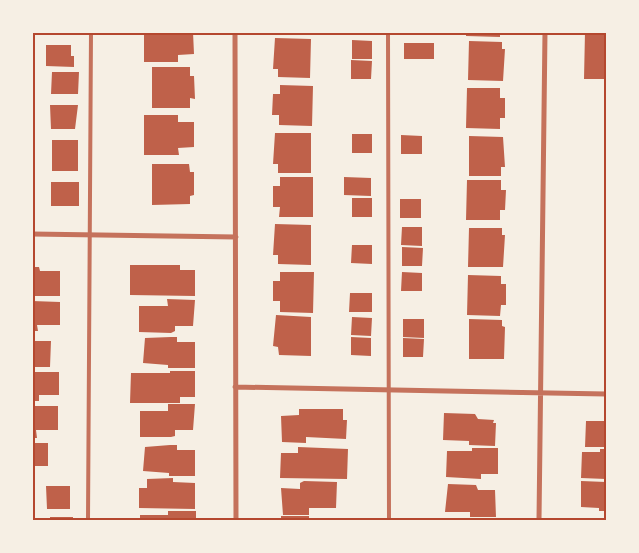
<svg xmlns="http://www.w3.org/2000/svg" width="639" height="553" viewBox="0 0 639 553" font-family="'Fira Sans Condensed',sans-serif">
<rect width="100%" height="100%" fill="#f6efe4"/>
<path fill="#bf614a" d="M44 32H68V35H44Z
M144 32H193L194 54 178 55V62H144Z
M403 32H423V35H403Z
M466 32H500V37L466 36Z
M585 32H606V79H584Z
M275 38 311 39 310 78 278 77V69H273Z
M352 40 372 41V59H352Z
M469 41 502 42V49H505L503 81 468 80Z
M404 43H434V59H404Z
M46 45H71V56H74V67L46 66Z
M351 60 372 61 371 79H351Z
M152 67H190V76H194L195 99 190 98V108H152Z
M52 72H79L78 94H51Z
M280 85 313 86 312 126 279 125V115H272L273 94H280Z
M467 88H500V98H505V118H500V129L466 128Z
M50 105H78L75 129H51Z
M144 115H178V122H194V147L178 148 179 155H144Z
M275 133H311V173H278V164H273Z
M352 134H372V153H352Z
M401 135 422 136V154H401Z
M469 136 503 137 505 167H501V176H469Z
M52 140H78V171H52Z
M152 164H189L190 172H194V195L190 196V204L152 205Z
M280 177H313V217H279L280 207H273V186H280Z
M344 177 371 178V196L344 195Z
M467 180H501V190H506L505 210H500V220H466Z
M51 182H79V206H51Z
M352 198H372V217H352Z
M400 199H421V218H400Z
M275 224 311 225V265L278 264V255H273Z
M402 227H422V246L401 245Z
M469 228H502V235H505L503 267H468Z
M352 245H372V264L351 263Z
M402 247 423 248 422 266H402Z
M130 265H180V270H195V296L130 295Z
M32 267H39L40 271H60V296H32Z
M280 272H314L313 313 280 312V301H273V281H280Z
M402 272 422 273V291H401Z
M468 275 501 276V284H506V305H501L500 316 467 315Z
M350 293H372V312H349Z
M167 299 195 300 193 326H175V331L171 333 139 332V306H168Z
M32 301 60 302V325H37L38 331H32Z
M276 315 311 317V356L279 355 278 347 273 346Z
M352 317 372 318 371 336 351 335Z
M403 319H424V338L403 337Z
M469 319 502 320V326L505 327 504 359H469Z
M171 337H177V342H195V368H168V365L143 363 145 338Z
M351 337 371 338V356L351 355Z
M403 338 424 339 423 357H403Z
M32 341H51L50 367H32Z
M170 371H195V397H180V403H130L131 373H170Z
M32 372H59V395H39V401H32Z
M168 404H195L193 430H175V436L171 437H140V411H168Z
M32 406H58V430H36L37 438H32Z
M299 409H343V420H347L346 439 306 437V443L282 442 281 416 299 415Z
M444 413 475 414 478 419 494 420 493 423H496L495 446 469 445V441L443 440Z
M604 418H606V447H585L586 421H604Z
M32 443H48V466H32Z
M170 445H177V450H195V476H169V473L143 471 145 447Z
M298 447 348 449 347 479 280 478 281 453H298Z
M472 448H498V474H481V479L446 477 447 451H472Z
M600 449H606V479L581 478 582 452H600Z
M173 478V482L195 483V509L139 508V488H147V479Z
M304 481 337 482 336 508H309V515H283L281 488 300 489V483Z
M581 481 606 482V511H599V508L581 507Z
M448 484 476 485 478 490H495L496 517H470V512H445Z
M46 486H70V509H47Z
M168 511H196V520H140V515H168Z
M281 516H309V520H281Z
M50 517H73V520H50Z"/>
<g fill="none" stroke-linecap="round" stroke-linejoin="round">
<path stroke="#c5725c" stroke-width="4" d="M388 32 389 520
M88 520 91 32"/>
<path stroke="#c5725c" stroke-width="5" d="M235 32 236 520
M32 234 236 237
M235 387 606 394
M539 520 545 32"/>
</g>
<rect width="639" height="553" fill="none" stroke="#f6efe4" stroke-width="68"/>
<rect x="34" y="34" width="571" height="485" fill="none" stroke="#b5482f" stroke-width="2"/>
</svg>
